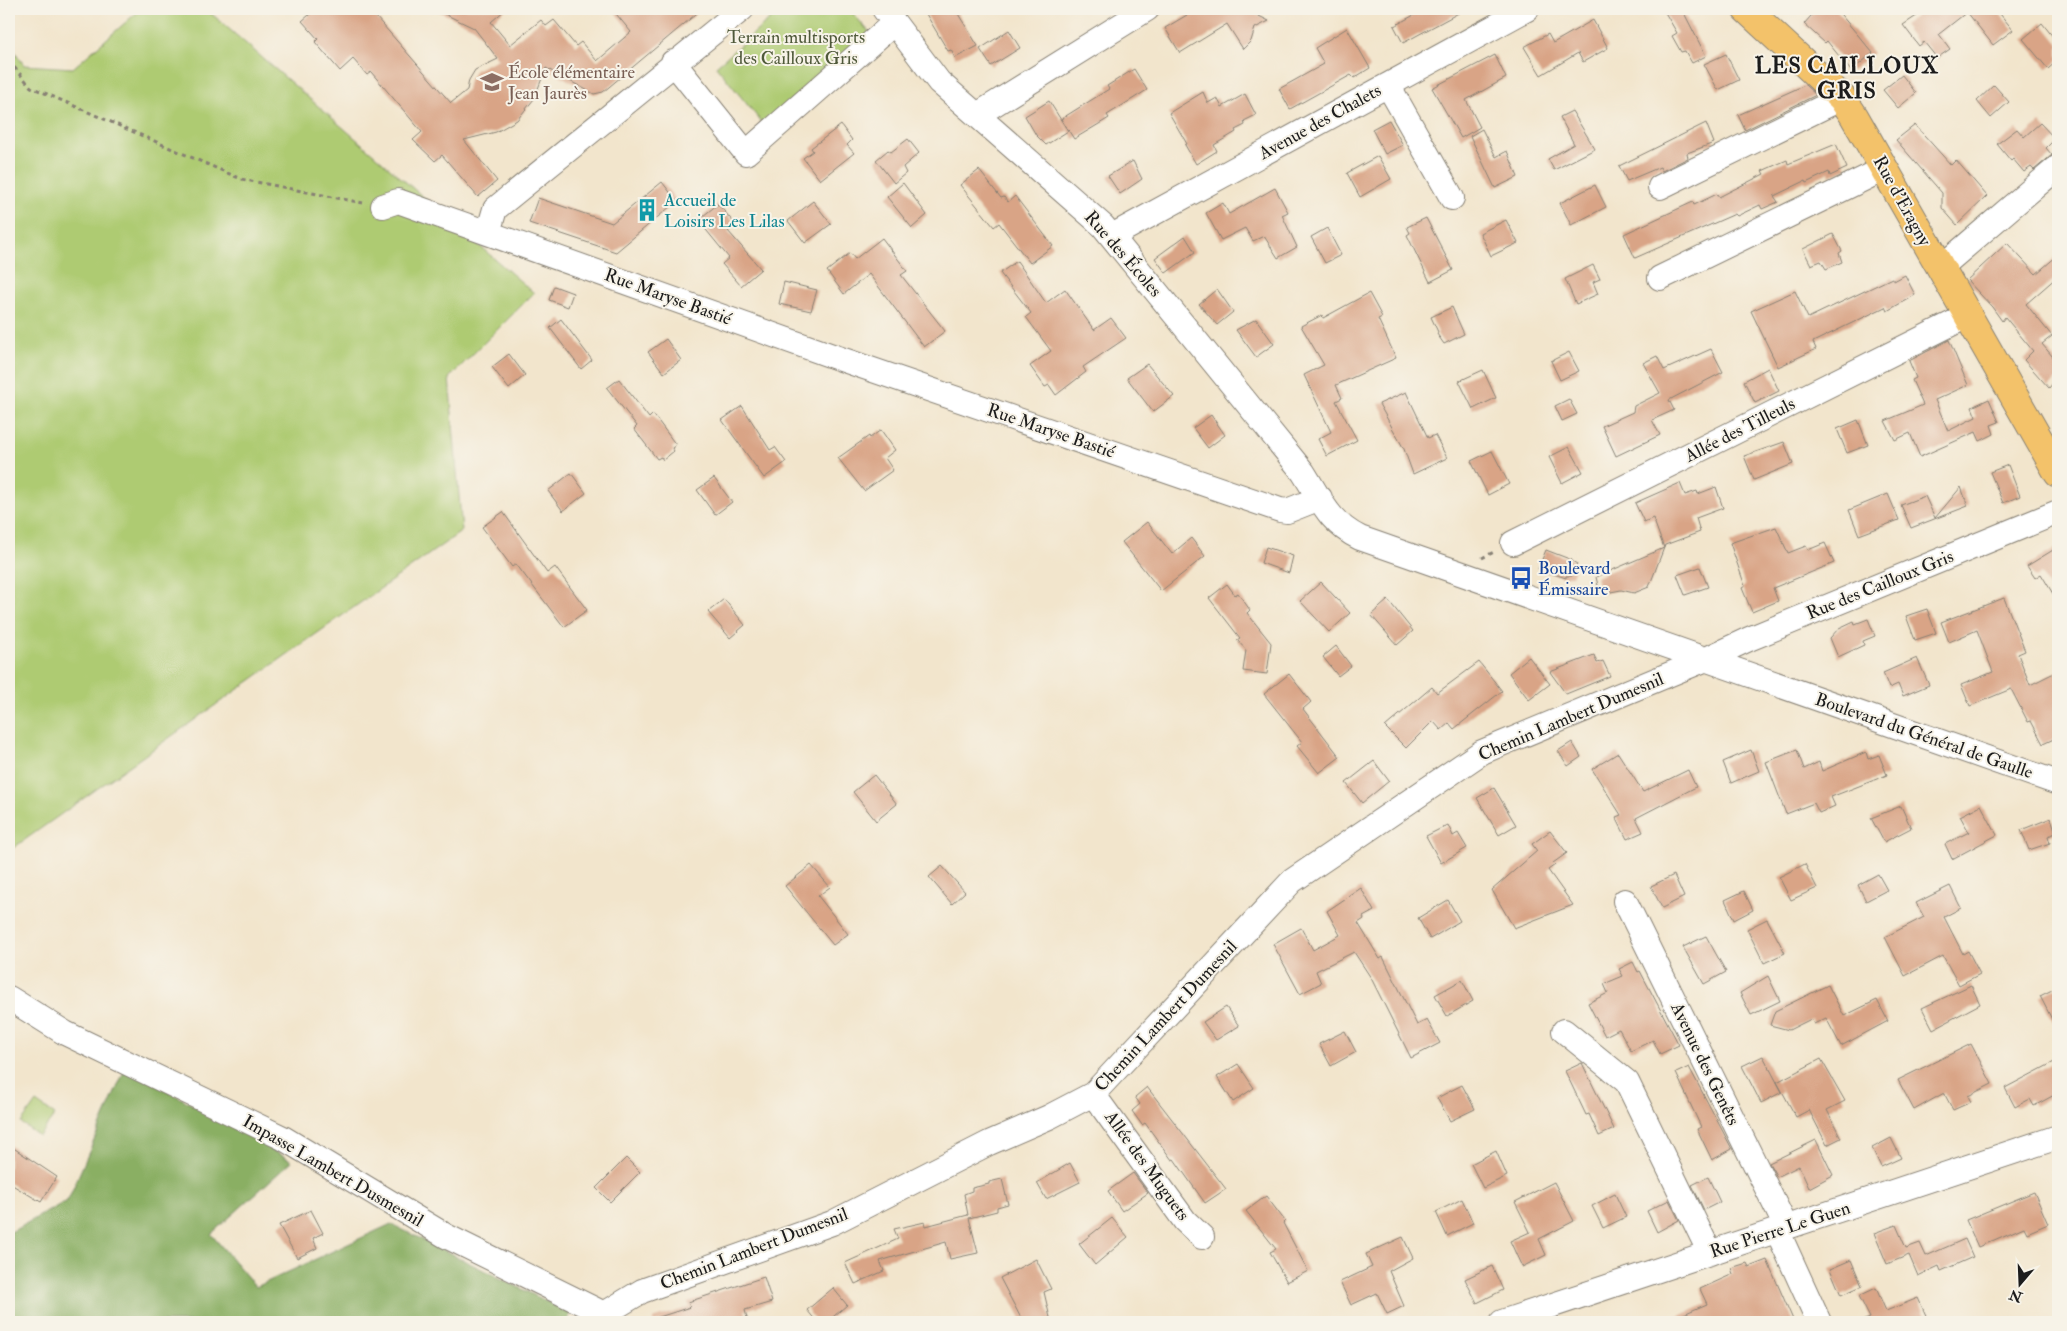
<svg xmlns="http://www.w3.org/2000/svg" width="2067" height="1331" viewBox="0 0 2067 1331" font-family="'IM FELL Double Pica',serif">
<rect width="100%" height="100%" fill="#f7f3e8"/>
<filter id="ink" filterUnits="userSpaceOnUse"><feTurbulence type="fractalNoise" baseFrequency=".02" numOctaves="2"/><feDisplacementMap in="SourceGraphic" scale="10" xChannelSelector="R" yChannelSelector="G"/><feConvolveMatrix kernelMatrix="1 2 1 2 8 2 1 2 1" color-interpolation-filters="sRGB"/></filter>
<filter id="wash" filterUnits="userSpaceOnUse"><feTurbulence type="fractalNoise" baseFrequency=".0096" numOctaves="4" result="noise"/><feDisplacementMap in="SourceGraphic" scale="20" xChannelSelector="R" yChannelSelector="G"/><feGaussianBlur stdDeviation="1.12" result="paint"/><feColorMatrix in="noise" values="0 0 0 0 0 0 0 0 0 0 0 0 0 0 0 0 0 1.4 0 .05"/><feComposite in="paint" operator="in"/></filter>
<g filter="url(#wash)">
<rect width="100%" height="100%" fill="#f2e5cc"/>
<path fill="#aecb72" stroke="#657447" d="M141 9H206L534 293 449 378 462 531 9 851V43L24 65 73 68Z
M782 9H849L871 34 763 124 716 66Z
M36 1102 55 1115 39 1136 21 1123Z"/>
<path fill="#8aaf64" stroke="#536640" d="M126 1067 292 1161 211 1234 256 1287 391 1224 570 1313 568 1322H9V1230L11 1232 68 1200Z"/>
<g id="blocks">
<path fill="#d9a486" d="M316 9H369L451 103 467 90 469 80 475 70 498 59 474 28 434 9H506L491 22 510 45 541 20 546 26 554 20 576 46 581 42 597 61 631 32 612 9H702L603 92 594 94 546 68 534 99 517 120 496 132 464 140 497 181 478 197 442 155 435 161 413 140 422 132 371 72 367 75 353 59 340 71 315 42 318 39 302 21Z
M923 9H955L978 46 955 58 951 50 948 51Z
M1197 9H1253V13L1269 21 1255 28 1251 41 1243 49 1227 24 1180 53 1165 28Z
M1425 9H1466L1403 43 1394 26Z
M1663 9H1682L1706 56 1692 63 1685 51 1681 52 1672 36 1677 33Z
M1817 9H1836L1873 53 1851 71 1827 41 1825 43 1804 24Z
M1927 9H1996L2013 30 1993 45 1967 12 1939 34 1950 49 1937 58 1924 42 1919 46 1903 25Z
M1593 20 1608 48 1583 62 1578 53 1541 75 1524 47 1548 34 1553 43Z
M2042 23 2058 43V60L2048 69 2023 39Z
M1347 28 1370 68 1354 78 1351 75 1290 109 1279 89 1324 64 1315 48Z
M1009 30 1020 48 991 66 980 49Z
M1726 54 1739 80 1718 90 1704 64Z
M1495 55 1506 78 1466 100 1480 127 1461 138 1432 88Z
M1134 69 1147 90 1107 115 1109 118 1074 139 1061 119 1109 89 1107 86Z
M1902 75 1916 93 1898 108 1883 90Z
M1805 85 1816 95 1745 130 1738 115Z
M1994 85 2009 102 1991 118 1977 101Z
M1203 92 1208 103 1217 98 1222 107 1245 94 1256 115 1244 121 1245 125 1235 130 1236 132 1214 145 1217 151 1196 164 1185 145 1187 144 1169 113Z
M1049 101 1068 131 1046 145 1036 135 1025 116Z
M1572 111 1595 149 1554 170 1548 159 1574 144 1560 117Z
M1389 120 1403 145 1385 154 1372 129Z
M1706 123 1714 143 1687 153 1688 158 1662 171 1660 167 1627 181 1619 166Z
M2040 123 2055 139 2046 148 2052 155 2034 170 2031 167 2024 172 2013 159 2011 161 1997 144 2017 129 2024 137Z
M841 125 852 140 847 145 854 153 820 180 803 158 813 151 811 148Z
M1915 125 1951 165 1956 160 1987 196 1957 225 1942 208V193L1896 140Z
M1482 129 1496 157 1507 151 1518 177 1495 188 1470 136Z
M908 139 919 153 903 167 906 173 894 183 876 160 888 150 891 152Z
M1836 144 1847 168 1830 176 1829 172 1806 183 1805 181 1774 196 1778 202 1762 209 1760 205 1737 216 1735 214 1635 258 1624 234 1693 202 1694 205 1717 194 1719 197 1764 174 1762 171 1787 160 1788 164Z
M1378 156 1391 179 1360 197 1347 173Z
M1133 161 1142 179 1120 194 1108 176Z
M979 170 1001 198 1004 197 1008 202 1015 196 1053 246 1030 263 999 223 994 227 960 185Z
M662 182 677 201 616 252 529 223 538 198 612 223Z
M903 183 927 215 912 228 887 197Z
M1595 185 1606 207 1571 225 1560 203Z
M1275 188 1288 212 1282 215 1297 247 1278 258 1264 236 1253 241 1245 228 1221 240 1206 213 1223 203 1229 214Z
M813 201 831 224 805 243 788 221Z
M718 204 736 225 728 231 761 269 741 286 722 264 729 258 698 220Z
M1426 218 1453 270 1430 282 1407 235 1410 233 1407 227Z
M1506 220 1518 243 1491 256 1480 233Z
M1327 228 1341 255 1325 263 1311 237Z
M1833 234 1842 251 1839 253 1842 262 1826 269 1821 261 1811 265 1803 249Z
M1185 236 1195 252 1166 273 1155 258Z
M882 238 907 271 901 275 945 331 924 347 869 274 844 294 827 271 850 253 855 259Z
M2007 243 2036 274 2058 255V276L2026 304 2052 336 2042 344 2058 363V377L2049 388 2024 360 2033 351 2005 317 2002 321 1992 307 1967 280Z
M1017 261 1046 303 1065 289 1094 330 1111 318 1126 338 1083 367 1086 372 1056 395 1049 385 1045 387 1030 366 1051 351 1026 317 1031 313 1000 273Z
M1593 265 1600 279 1593 282 1598 294 1576 304 1565 279Z
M1905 275 1915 295 1887 311 1885 307 1813 342 1816 349 1778 367 1751 311 1795 291 1808 318 1892 278 1894 281Z
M784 282 817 290 811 311 779 304Z
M554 286 573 293 568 307 549 300Z
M1217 289 1233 312 1217 325 1199 304Z
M1369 293 1382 317 1378 319 1396 358 1336 385 1342 398 1336 401 1357 440 1327 456 1318 439 1331 432 1304 375 1324 365 1301 326 1322 315 1323 318Z
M1452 307 1464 334 1444 344 1437 334 1438 332 1431 317Z
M561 319 592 360 581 369 550 328Z
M1256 319 1274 344 1256 357 1236 330Z
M666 339 681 360 664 373 648 352Z
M1949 340 1968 385 1935 400 1948 431 1976 417 1972 407 1989 399 1999 422 1991 425 1994 434 1980 441 1976 432 1920 457 1910 433 1895 440 1885 421 1923 405 1912 380 1916 378 1909 361Z
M1711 349 1723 372 1669 400 1674 410 1652 420 1660 435 1616 456 1602 426 1633 412 1634 406 1660 393 1643 363 1657 356 1664 370Z
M1569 352 1579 371 1560 380 1551 361Z
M509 354 525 375 509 389 492 367Z
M1147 364 1174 396 1153 412 1127 378Z
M1768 368 1779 391 1755 403 1744 381Z
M1483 370 1496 398 1473 409 1459 381Z
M619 379 649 418 653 414 676 445 672 448 674 451 663 460 661 457 657 459 634 429 637 426 607 388Z
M1406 392 1428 438 1435 435 1447 458 1413 474 1404 449 1379 404Z
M1569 399 1577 414 1562 421 1555 406Z
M742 406 770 450 775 447 786 462 764 478 722 420Z
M1211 415 1225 435 1208 448 1193 428Z
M1858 420 1868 445 1847 453 1837 429Z
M881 430 895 450 885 458 893 470 864 491 838 458 869 436 870 438Z
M1784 442 1793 464 1754 480 1744 456Z
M1569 447 1583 472 1562 483 1549 457Z
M1492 451 1509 484 1488 495 1471 461Z
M2008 465 2020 496 2003 503 1990 472Z
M571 473 586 493 563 511 548 491Z
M714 478 732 502 715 515 697 490Z
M1680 483 1685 495 1697 491 1698 494 1716 487 1723 508 1696 518 1700 532 1665 545 1649 587 1634 593 1621 590 1600 594 1596 577 1664 548 1653 518 1644 522 1635 503Z
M1961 487 1968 506 1911 528 1901 505 1925 496 1935 518Z
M1888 494 1899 520 1859 535 1849 510Z
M503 512 547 573 555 567 587 610 564 627 516 564 512 567 482 527Z
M1147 522 1172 554 1191 538 1205 556 1161 591 1122 542Z
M1776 527 1788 553 1806 546 1808 550 1825 543 1834 563 1773 588 1778 601 1752 612 1742 588 1745 586 1730 543Z
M1266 547 1293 556 1289 573 1261 563Z
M2058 547V602L2041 574 2035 578 2027 566Z
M1546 550 1572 560V561L1577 564 1572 576H1566V578L1538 569Z
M1700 567 1708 587 1685 595 1677 575Z
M1321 582 1350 613 1329 632 1300 601Z
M1227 584 1235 595 1238 593 1250 610 1247 613 1271 643 1267 674 1243 671 1246 650 1237 640 1240 638 1209 598Z
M2004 598 2025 651 2018 654 2030 685 2058 671V737L2043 744 2031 721 2028 722 2011 689 1970 706 1961 685 1993 672 1977 630 1949 642 1941 622Z
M724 599 745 625 730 638 708 612Z
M1388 600 1413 631 1397 645 1371 615Z
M1927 609 1936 633 1915 640 1906 616Z
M1868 619 1875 636 1863 641 1864 645 1838 657 1830 638 1839 628 1854 621 1855 624Z
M1336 646 1351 666 1338 676 1323 657Z
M1594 655 1597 663 1603 661 1610 676 1566 694 1550 672Z
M1529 657 1550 684 1529 700 1509 673Z
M1917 658 1929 685 1903 696 1898 684 1889 688 1883 673Z
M1479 662 1502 691 1454 729 1449 723 1441 730 1433 721 1406 748 1385 727 1432 687 1437 693Z
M1289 674 1311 702 1303 709 1340 757 1319 773 1297 746 1302 742 1264 694Z
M1572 742 1581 757 1568 766 1558 751Z
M1751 750 1759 771 1731 783 1723 762Z
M1797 750 1804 769 1819 762 1822 771 1866 752 1868 759 1879 755 1887 775 1831 797 1835 806 1819 813 1814 803 1786 814 1766 762Z
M1618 753 1643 792 1688 770 1696 787 1636 818 1643 832 1627 839 1616 817 1621 815 1592 769Z
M1374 761 1389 781 1362 803 1346 783Z
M874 775 897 804 876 821 853 792Z
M1494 788 1516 825 1499 835 1477 798Z
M1981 805 1997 835 1952 859 1945 844 1969 832 1960 816Z
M1901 806 1911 828 1884 842 1871 818Z
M2051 818 2056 833 2048 836 2050 843 2029 850 2021 830Z
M1448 825 1453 836 1458 833 1467 848 1441 863 1426 836Z
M1550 831 1567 853 1553 863 1555 865 1548 870 1573 905 1514 928 1492 890 1537 851 1532 844Z
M1805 864 1817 888 1791 900 1779 877Z
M811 865 830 887 818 896 848 934 833 945 785 886Z
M942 866 965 892 952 904 929 877Z
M1878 874 1887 890 1866 901 1858 885Z
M1674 875 1684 897 1662 908 1651 886Z
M1950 886 1961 908 1944 917 1963 954 1968 951 1980 974 1959 985 1943 956 1905 976 1885 937 1924 917 1916 903Z
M1361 888 1374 911 1363 917 1364 919 1358 923 1380 959 1383 957 1417 1025 1427 1020 1440 1043 1411 1058 1371 978 1354 952 1316 971 1321 983 1300 994 1273 944 1301 928 1313 950 1340 935 1327 911Z
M1744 891 1753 910 1734 920 1725 900Z
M1448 900 1460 921 1430 939 1418 918Z
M1767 919 1785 953 1764 963 1747 929Z
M1706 936 1726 972 1704 984 1683 947Z
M1633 962 1638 972 1640 971 1679 1045 1660 1054 1653 1040 1631 1051 1619 1029 1605 1036 1588 1003 1608 993 1604 984 1623 976 1619 969Z
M1768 976 1780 1001 1751 1015 1740 993Z
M1462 980 1473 1001 1447 1016 1435 995Z
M1828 985 1844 1016 1877 1000 1888 1021 1841 1046 1826 1018 1814 1024 1811 1019 1789 1030 1770 1025 1775 1011Z
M1971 985 1980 1004 1933 1029 1922 1008Z
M2058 987V1031L2040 996Z
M1226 1007 1239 1026 1216 1040 1203 1022Z
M1345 1031 1356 1052 1331 1066 1319 1044Z
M1971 1044 1992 1084 1968 1096 1971 1102 1953 1110 1944 1093 1914 1110 1898 1080Z
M1763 1056 1782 1092 1761 1103 1742 1066Z
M1821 1059 1845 1101 1827 1110 1841 1138 1827 1145 1809 1110 1796 1117 1777 1082Z
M2058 1060V1093L2034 1106 2030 1099 2015 1107 2005 1088Z
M1582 1063 1614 1129 1599 1136 1589 1114 1586 1115 1565 1071Z
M1238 1064 1254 1088 1233 1102 1217 1077Z
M1689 1067 1732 1149 1712 1160 1697 1129 1701 1127 1676 1073Z
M1462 1085 1475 1109 1450 1121 1437 1098Z
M1147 1087 1226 1189 1205 1203 1174 1159 1172 1160 1145 1123 1142 1125 1132 1111 1140 1104 1135 1097Z
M1891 1138 1901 1158 1881 1167 1872 1148Z
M1816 1140 1833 1175 1809 1188 1799 1166 1777 1177 1769 1163Z
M9 1145 57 1177 41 1202 9 1183Z
M1496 1151 1507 1176 1483 1188 1471 1164Z
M626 1158 640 1172 610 1202 596 1188Z
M1070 1163 1080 1182 1046 1199 1037 1183Z
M1133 1173 1148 1193 1122 1211 1108 1191Z
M1708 1177 1720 1202 1704 1210 1692 1185Z
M1002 1179 1008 1204 997 1207V1211L969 1218 978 1253 950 1259 946 1242 880 1261 884 1271 855 1284 845 1263 898 1239 894 1229 925 1222 926 1226 968 1215 964 1194 972 1191V1188L989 1184V1182Z
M1554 1182 1574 1221 1539 1239 1546 1255 1522 1267 1510 1241 1530 1232 1515 1202Z
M2034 1192 2048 1224 2027 1233 2024 1227 1978 1247 1966 1220Z
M1615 1194 1626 1217 1603 1228 1592 1206Z
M1266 1196 1285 1221 1283 1223 1308 1271 1287 1282 1270 1252 1276 1249 1246 1211Z
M1462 1199 1473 1223 1447 1236 1436 1212Z
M1669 1200 1679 1220 1657 1232 1647 1211Z
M311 1210 323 1233 313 1238 317 1248 297 1258 279 1225Z
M1112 1218 1128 1237 1095 1265 1079 1244Z
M1896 1225 1906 1248 1920 1243 1926 1256 1965 1239 1973 1257 1941 1271 1939 1266 1918 1276 1909 1255 1887 1264 1874 1233Z
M1403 1237 1413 1258 1389 1271 1404 1306 1387 1314 1377 1293 1351 1305 1340 1282 1372 1267 1366 1254Z
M1036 1259 1051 1289 1044 1292 1051 1322H1023L1000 1278Z
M1767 1260 1794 1322H1665L1707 1304 1700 1289 1733 1274 1731 1268 1747 1263 1749 1267Z
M1851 1260 1862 1286 1841 1295 1830 1269Z
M1492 1266 1503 1290 1477 1303 1465 1279Z
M764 1277 772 1302 745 1310 748 1322H653V1319L690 1307 688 1302Z
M833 1288 847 1305 827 1322H817L807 1310Z
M1876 1288 1886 1311 1918 1298 1929 1322H1859L1870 1318 1859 1296Z"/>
</g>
</g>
<g filter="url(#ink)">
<use href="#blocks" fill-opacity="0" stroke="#878074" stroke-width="1"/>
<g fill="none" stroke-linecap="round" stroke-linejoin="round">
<defs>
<path id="minor" d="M884 9 939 82 1103 226 1303 472C1321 500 1329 523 1360 538L2058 783
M673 62 746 153 894 23
M1388 85 1452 198
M977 115 1147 9
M1660 187 1842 98
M383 206 398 201 838 358 1280 510 1287 511 1320 498
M488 233 495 209 742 9
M1112 236 1527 9
M1940 268 2058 167
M1660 278 1884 169
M1513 543 1967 316
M1625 901 1786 1227
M9 998 65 1033 283 1138 446 1236 604 1314
M1564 1031 1627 1082 1710 1253
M1093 1094 1185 1221 1202 1237
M1777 1230 1819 1322
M597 1322 604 1314 642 1291 832 1223 989 1143 1049 1117 1093 1094 1292 881 1482 752 1704 660 1749 639 2058 512
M1502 1322 2058 1137"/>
<path id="major" d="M1746 9 1842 98 1854 116 2058 473"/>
</defs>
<use href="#minor" stroke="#878074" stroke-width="26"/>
<use href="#major" stroke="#878074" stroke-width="30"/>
<path stroke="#878074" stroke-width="3" stroke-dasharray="4 4" stroke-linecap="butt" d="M9 61 31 87 241 179 363 203
M1482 558 1494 552"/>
<use href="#minor" stroke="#fff" stroke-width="24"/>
<use href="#major" stroke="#f3c26a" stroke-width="28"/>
</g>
</g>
<defs>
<symbol id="school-bare" viewBox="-9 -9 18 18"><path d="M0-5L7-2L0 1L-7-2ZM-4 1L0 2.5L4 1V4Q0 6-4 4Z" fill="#8d6e63" stroke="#f7f3e8" stroke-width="2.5" paint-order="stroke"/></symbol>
<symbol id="building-bare" viewBox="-9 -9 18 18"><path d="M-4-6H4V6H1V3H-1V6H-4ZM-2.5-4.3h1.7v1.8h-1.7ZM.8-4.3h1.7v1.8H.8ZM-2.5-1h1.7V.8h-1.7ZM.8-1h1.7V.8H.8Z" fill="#0f9aa8" stroke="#f7f3e8" stroke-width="2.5" paint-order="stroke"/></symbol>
<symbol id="bus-bare" viewBox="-9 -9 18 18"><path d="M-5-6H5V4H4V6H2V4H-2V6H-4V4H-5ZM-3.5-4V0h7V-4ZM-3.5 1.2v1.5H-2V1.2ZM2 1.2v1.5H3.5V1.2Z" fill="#1a4fb4" stroke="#f7f3e8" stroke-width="2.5" paint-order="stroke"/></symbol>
</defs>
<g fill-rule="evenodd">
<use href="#school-bare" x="476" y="66" width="32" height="32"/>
<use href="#building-bare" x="631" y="194" width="32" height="32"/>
<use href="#bus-bare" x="1505" y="562" width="32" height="32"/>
</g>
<g text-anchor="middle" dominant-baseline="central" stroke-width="4" stroke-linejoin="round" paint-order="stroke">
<g font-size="18" fill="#4f593a" stroke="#f7f3e8">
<text x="796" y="37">Terrain multisports<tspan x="796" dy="21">des Cailloux Gris</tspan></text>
</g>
<g font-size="18" fill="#785e54" stroke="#f7f3e8" text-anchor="start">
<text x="508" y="72">École élémentaire<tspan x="508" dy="21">Jean Jaurès</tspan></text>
</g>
<g font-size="18" fill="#1c1c1c" stroke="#f7f3e8">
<text transform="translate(1320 122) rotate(-29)">Avenue des Chalets</text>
<text transform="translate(1902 201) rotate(61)">Rue d'Eragny</text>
<text transform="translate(1123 254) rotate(49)">Rue des Écoles</text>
<text transform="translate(668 297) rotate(20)">Rue Maryse Bastié</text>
<text transform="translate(1740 430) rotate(-27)">Allée des Tilleuls</text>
<text transform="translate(1051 431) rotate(19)">Rue Maryse Bastié</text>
<text transform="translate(1880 585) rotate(-22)">Rue des Cailloux Gris</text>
<text transform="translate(1571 717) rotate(-23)">Chemin Lambert Dumesnil</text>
<text transform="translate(1924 736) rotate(19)">Boulevard du Général de Gaulle</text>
<text transform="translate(1166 1016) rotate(-47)">Chemin Lambert Dumesnil</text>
<text transform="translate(1705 1064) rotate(64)">Avenue des Genêts</text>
<text transform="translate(1147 1166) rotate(54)">Allée des Muguets</text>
<text transform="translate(333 1171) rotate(30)">Impasse Lambert Dusmesnil</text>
<text transform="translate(1780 1230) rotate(-18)">Rue Pierre Le Guen</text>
<text transform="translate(754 1249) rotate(-21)">Chemin Lambert Dumesnil</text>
</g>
<g font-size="18" fill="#0d838f" stroke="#f7f3e8" text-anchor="start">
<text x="664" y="200">Accueil de<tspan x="664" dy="21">Loisirs Les Lilas</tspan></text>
</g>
<g font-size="18" fill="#164399" stroke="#f7f3e8" text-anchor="start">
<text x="1538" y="568">Boulevard<tspan x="1538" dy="21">Émissaire</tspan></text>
</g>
<g font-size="22" font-weight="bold" letter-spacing="1" fill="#1c1c1c" stroke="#f7f3e8">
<text x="1847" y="66">LES CAILLOUX<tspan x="1847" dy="25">GRIS</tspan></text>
</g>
</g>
<rect width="2067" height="1331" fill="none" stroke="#f7f3e8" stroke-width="30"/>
<g transform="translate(2020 1284) rotate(199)" stroke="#f7f3e8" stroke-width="4" paint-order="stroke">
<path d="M0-4L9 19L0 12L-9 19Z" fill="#1c1c1c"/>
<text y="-8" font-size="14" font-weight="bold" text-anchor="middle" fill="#1c1c1c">N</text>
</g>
</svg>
